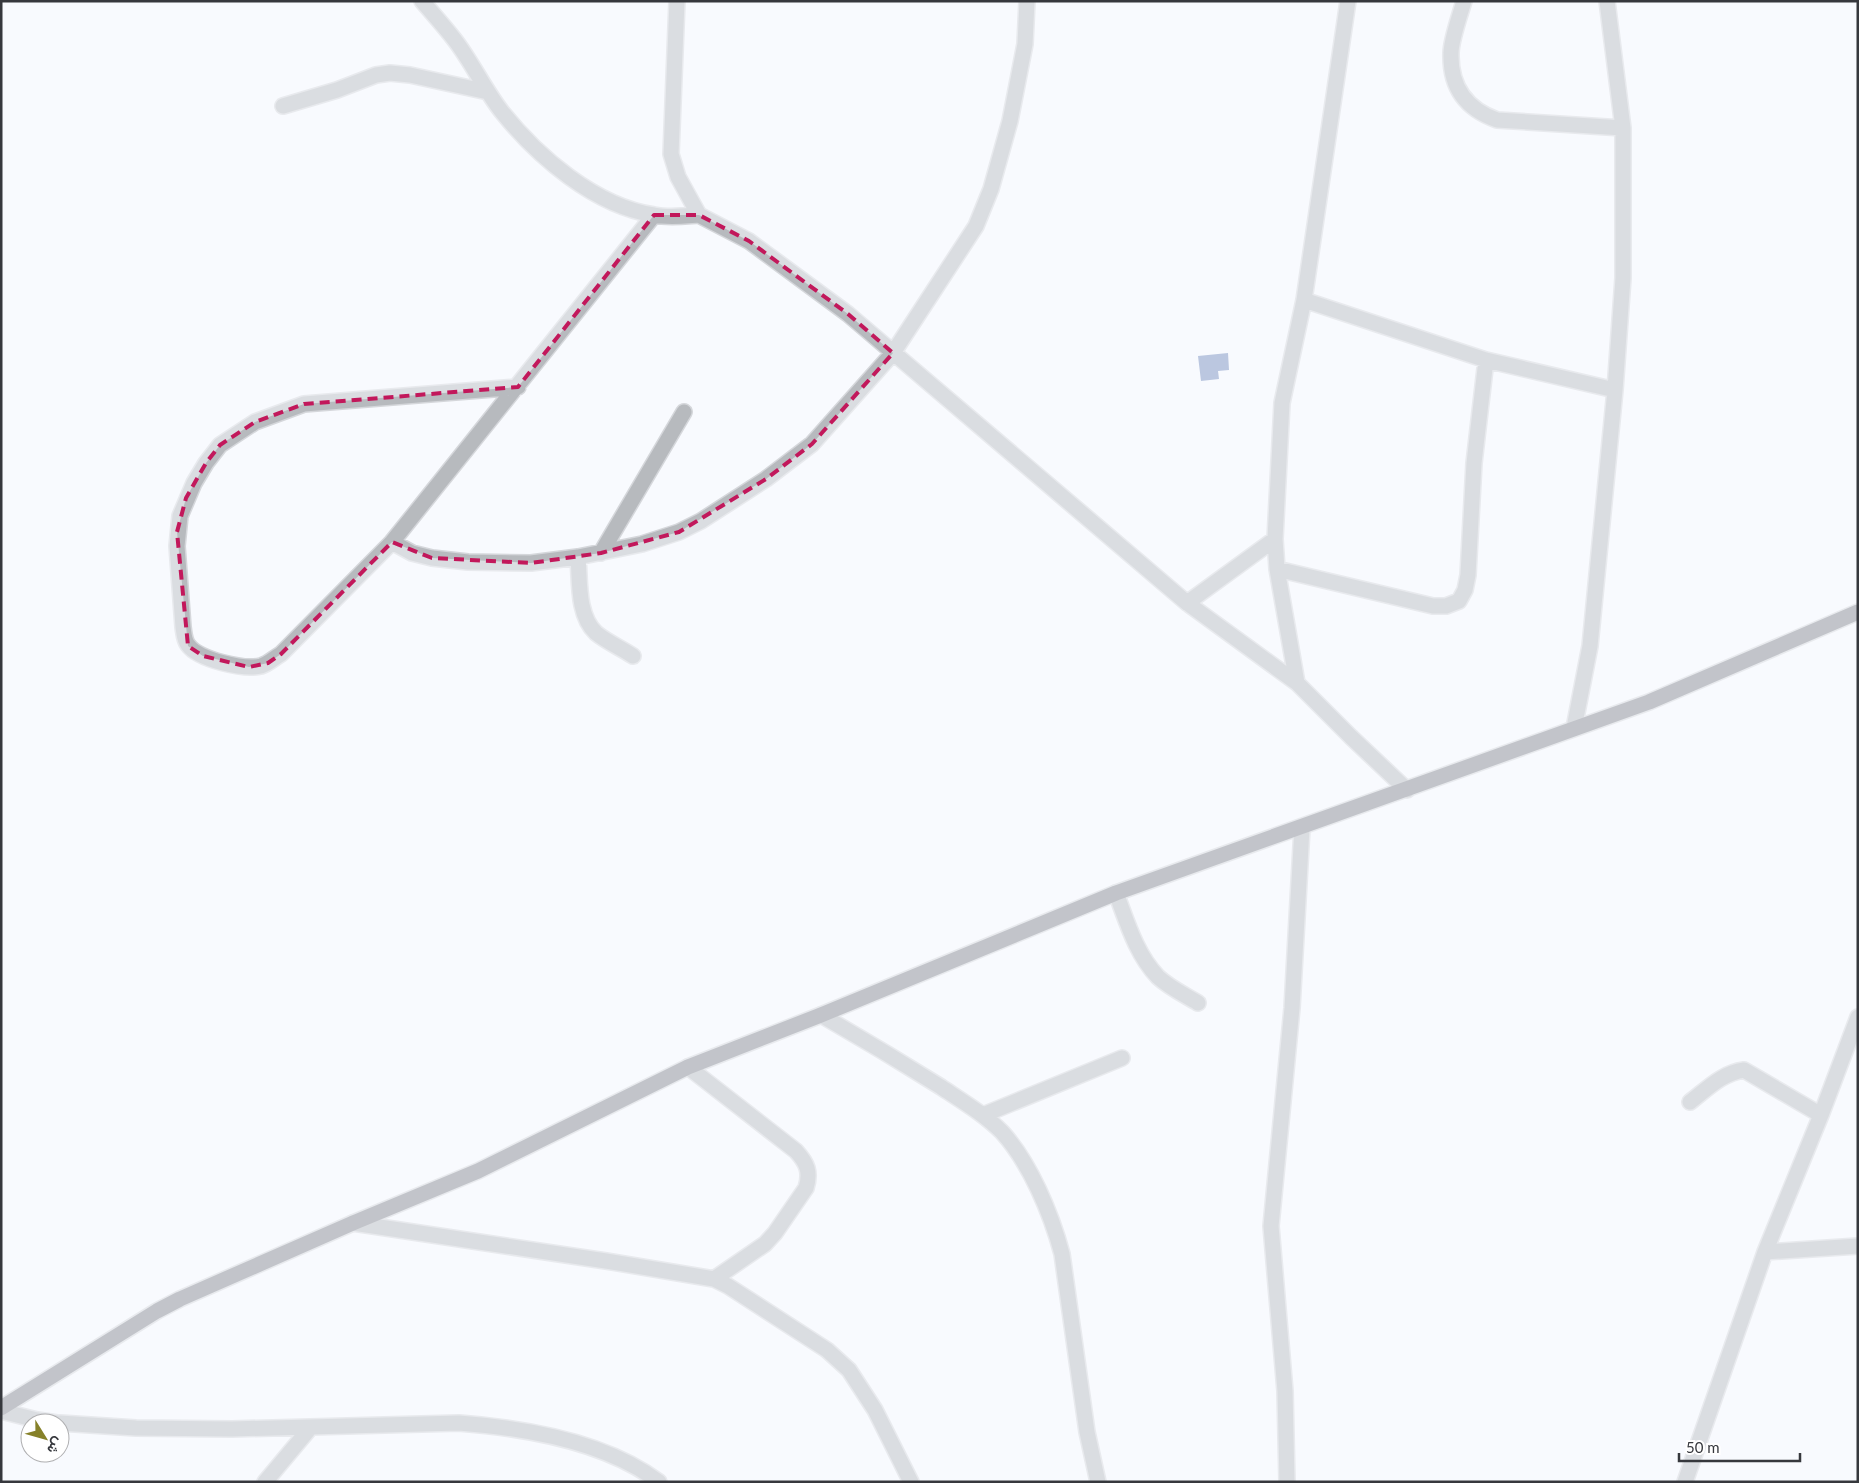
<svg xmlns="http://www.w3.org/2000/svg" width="1859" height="1483" viewBox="0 0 1859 1483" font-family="Lato,Vazirmatn,sans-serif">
<rect width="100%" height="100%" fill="#f8fafe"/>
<path fill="#718abd" d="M1228 353 1229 370 1218 371 1219 379 1201 381 1198 356Z"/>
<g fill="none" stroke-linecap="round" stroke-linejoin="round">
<defs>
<path id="minor" d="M422 1C433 14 444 26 454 39 472 62 484 89 502 112 538 157 595 206 654 215 669 218 684 216 699 215
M677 1 671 154 678 177 699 215 749 241 848 314 1187 603 1297 683 1351 737 1407 790
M1464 1C1460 15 1451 40 1451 53 1450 87 1466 109 1497 120L1623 128
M283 106 337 90 376 75 390 73 410 75 488 92
M1304 300 1486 360 1615 390
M518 387 304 404 255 422 220 445 206 463 194 483 180 516 177 546 183 627C184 633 184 640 188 645 199 660 244 670 261 666 268 664 274 658 281 654L392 542 654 215
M392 542 412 553 432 558 468 562 531 563 578 557 642 544 679 532 701 521 766 479 812 444 893 353 976 226 991 189 1010 121 1025 44 1027 1
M601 553 684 412
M578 557C580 581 577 615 596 633 607 642 621 648 633 656
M1277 569 1433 606H1446L1459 601 1465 590 1468 575 1474 463 1486 360
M1187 603 1275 539
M1297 683 1277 569 1275 539 1282 403 1304 300 1348 1
M1574 728 1590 646 1615 390 1623 278V128L1607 1
M1116 893C1127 922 1136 954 1158 977 1170 988 1185 995 1198 1003
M821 1015C861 1038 901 1062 941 1087 962 1101 984 1114 1002 1132 1030 1163 1051 1213 1062 1254L1087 1432 1098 1482
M688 1067 796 1151C807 1163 811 1172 806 1188L775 1233 765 1244 714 1279
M1690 1102C1707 1089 1722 1073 1744 1070L1821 1115
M983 1115 1122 1058
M353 1223 606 1261 714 1279 728 1286 827 1350 849 1370 875 1410 911 1482
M1765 1252 1858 1246
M1 1411 37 1420 57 1423
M60 1423 136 1428 232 1429 459 1423C525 1428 605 1441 659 1482
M265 1482 311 1427
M1287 1482 1285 1391 1271 1226 1292 1008 1302 828
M1685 1482 1765 1252 1821 1115 1858 1017"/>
<path id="major" d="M1 1408 157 1311 180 1299 353 1223 478 1171 688 1067 821 1015 1116 893 1649 702 1858 612"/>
</defs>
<use href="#minor" stroke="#d5d7db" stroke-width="18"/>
<use href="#major" stroke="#d5d7db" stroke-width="18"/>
<use href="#minor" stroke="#b7babe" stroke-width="15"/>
<use href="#major" stroke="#80848c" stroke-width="15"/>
</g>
<path d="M0 0H1859V1483H0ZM654 215H699L749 241 848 314 893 353 812 444 766 479 679 532 601 553 531 563 432 558 392 542 281 654 268 663 249 667 203 656 188 646 177 532 186 498 206 463 220 445 255 422 304 404 518 387Z" fill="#f8fafe" fill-opacity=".55" fill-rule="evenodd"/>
<path fill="none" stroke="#c2185b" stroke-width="4" stroke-dasharray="10 6" stroke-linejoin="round" d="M654 215H699L749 241 848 314 893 353 812 444 766 479 679 532 601 553 531 563 432 558 392 542 281 654 268 663 249 667 203 656 188 646 177 532 186 498 206 463 220 445 255 422 304 404 518 387Z"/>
<rect width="1859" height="1483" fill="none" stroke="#36383d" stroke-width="5"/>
<g transform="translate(45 1438) rotate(127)"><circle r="24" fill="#ffffff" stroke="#afafb1"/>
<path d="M0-4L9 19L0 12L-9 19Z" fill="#868129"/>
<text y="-8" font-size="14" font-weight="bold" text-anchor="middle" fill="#36383d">ش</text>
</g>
<path d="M1679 1453v8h121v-8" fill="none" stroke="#36383d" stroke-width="2.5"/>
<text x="1686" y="1453" font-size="15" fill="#36383d" stroke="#ffffff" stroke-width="4" paint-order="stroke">50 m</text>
</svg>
